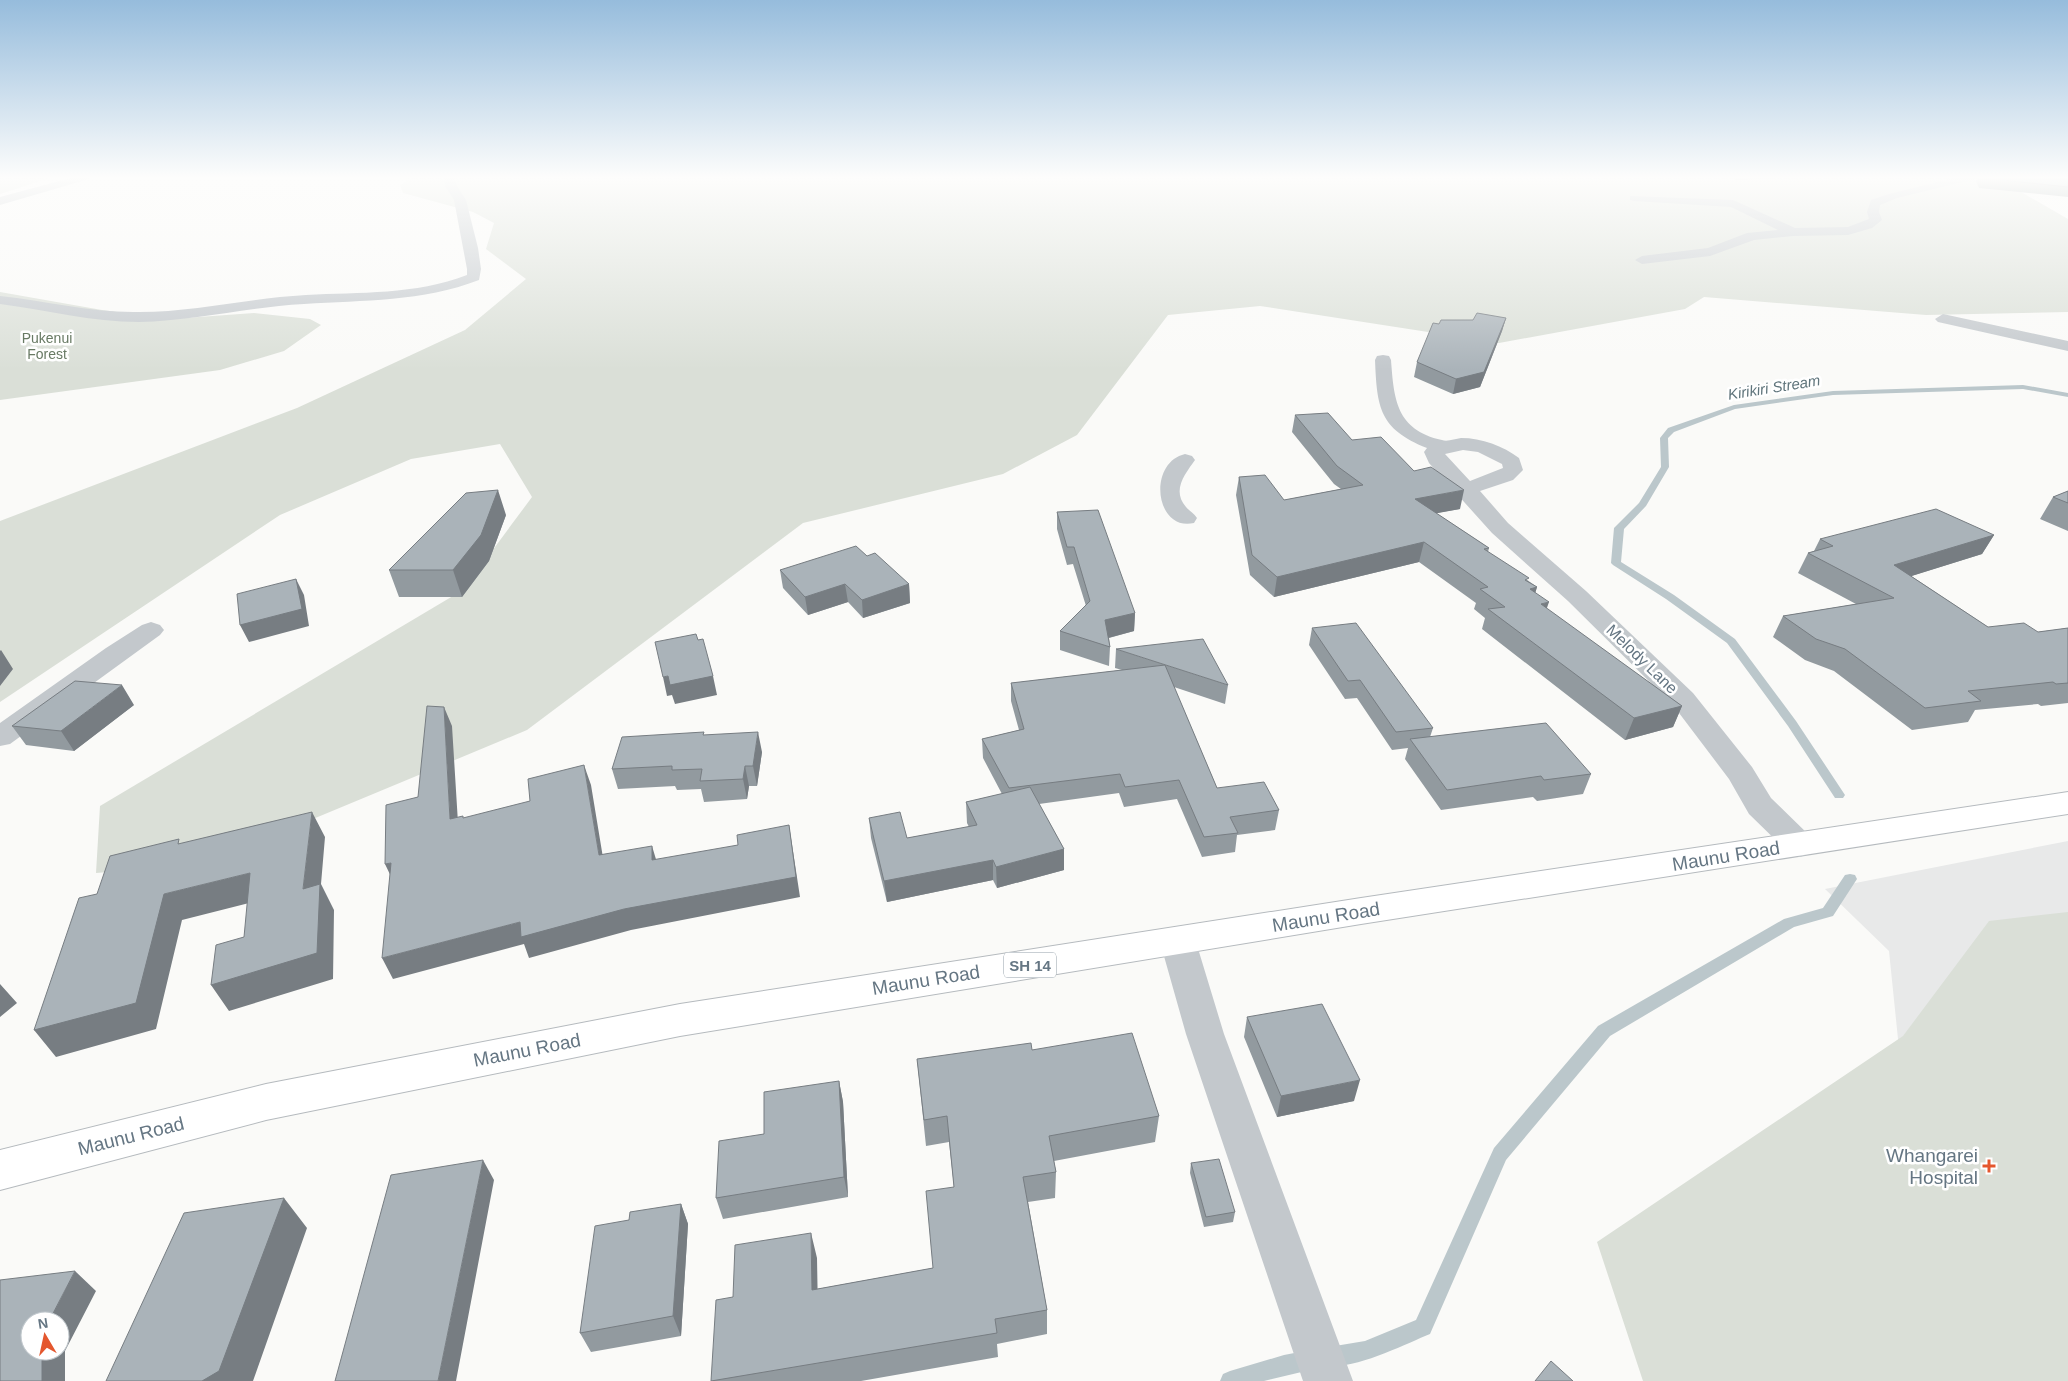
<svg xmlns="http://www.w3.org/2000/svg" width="2068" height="1381" viewBox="0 0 2068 1381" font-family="Helvetica,sans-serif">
<rect width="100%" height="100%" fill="#fafaf8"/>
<path fill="#e8e9e9" d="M2068 841V1381H1933L1889 951 1825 889Z"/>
<path fill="#dadfd7" d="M0 177H53L0 194Z
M376 177H1995L2068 219V312L1926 315 1704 297 1685 309 1499 343 1260 306 1168 315 1077 435 1003 474 803 523 527 730 205 864 96 873 100 806 463 590 532 497 500 444 411 459 280 515 0 702V521L297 408 465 330 526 279 486 249 494 223 473 212 403 193 400 185 410 179Z
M0 292 102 310 171 319 254 313 310 319 321 325 284 351 220 370 0 400Z
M2068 912V1381H1643L1597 1242 1903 1036 1989 921Z"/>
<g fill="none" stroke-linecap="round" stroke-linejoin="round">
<path fill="#bbc7cb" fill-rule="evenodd" d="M2023 385 2068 393V397L2023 389 1833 395 1735 409 1674 432 1668 438 1669 467 1646 506 1624 529 1621 562 1674 595 1735 639 1796 721 1845 795 1843 798H1835L1788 726 1727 643 1666 599 1613 565 1611 563 1614 528 1639 503 1661 467 1660 438 1668 428 1734 405 1833 391Z
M1850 874 1855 875 1857 879 1833 916 1794 927 1610 1036 1506 1160 1430 1334C1405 1344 1347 1374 1322 1364L1319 1357 1322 1350 1329 1347 1365 1341 1416 1320 1494 1148 1598 1026 1784 919 1823 908 1845 875Z
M1310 1350 1317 1353 1320 1360 1317 1367 1310 1370 1264 1381H1220L1223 1374 1230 1371 1284 1355Z"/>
<defs>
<path id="major" d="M2068 792V814L1361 924 680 1036 266 1120 0 1190V1150L266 1084 680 1004 1361 898Z"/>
</defs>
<use href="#major" stroke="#b5babe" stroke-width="2"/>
<path fill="#c3c8cc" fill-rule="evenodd" d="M74 177H90L89 179 0 205V197Z
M444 177H454L457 186 466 200 478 248 481 269 479 280C422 302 364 300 304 304 249 307 194 321 139 322 92 322 46 310 0 304V296C47 301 92 313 139 312 195 312 250 298 306 295 360 292 415 295 467 275V269L454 200 445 186Z
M1958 177H1976L1975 179 1897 198 1880 205 1879 212 1882 220 1872 228 1848 235 1793 236 1754 240 1710 256 1642 264 1635 260 1642 256 1708 248 1747 233 1778 230 1731 207 1634 201 1630 200V196L1733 200 1795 228 1848 227 1869 219 1867 212 1871 200 1889 194Z
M1943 314 2068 341V351L1938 322 1935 319Z
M1383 355 1389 356 1391 360C1394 399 1396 430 1442 440 1447 442 1455 439 1461 438 1482 438 1503 446 1519 458L1523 470 1513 480 1480 491 1508 523 1586 591 1693 693 1752 767 1771 798 1811 837 1816 845 1811 853 1800 857 1789 853 1749 814 1729 779 1673 705 1568 601 1492 533 1429 463 1424 452 1427 448C1379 429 1377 407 1375 360L1377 356ZM1463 450 1478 452 1502 464 1503 468 1470 481 1445 454Z
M1185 454 1192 456 1195 460C1186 473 1171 490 1186 507 1189 511 1194 513 1197 518L1194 523C1155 532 1147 463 1185 454Z
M151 622 160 625 164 630 160 635 10 744 0 746V723L106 648 142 625Z
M1178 928 1191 932 1196 942 1224 1034 1353 1381H1303L1186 1034 1160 942 1165 932Z"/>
<use href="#major" fill="#fff" fill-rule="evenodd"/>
</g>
<path fill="#929a9f" d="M1729 177H1793L1737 180Z
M1978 177H2068V197L1979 188 1976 181Z
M1506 318 1502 331 1480 387 1453 394 1414 377 1417 362 1439 324Z
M1295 415 1352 440 1414 471 1460 509 1436 513 1489 548 1488 552 1537 587 1535 593 1547 609 1682 706 1673 727 1625 740 1482 629 1485 618 1474 609 1476 603 1419 562 1274 597 1250 575 1236 495 1239 477 1284 500 1341 489 1334 484 1292 432Z
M2068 491V531L2040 519 2053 497Z
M1057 512 1135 613 1134 631 1109 638 1110 647 1109 666 1060 650V631L1086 606 1073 564 1067 565 1057 529Z
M506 515 489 561 462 597H399L389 570Z
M1994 535 1982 554 1911 576 1988 627 2038 632 2068 628V703L2041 706 2038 704 1975 710 1968 722 1912 730 1834 671 1805 660 1773 637 1783 616 1856 604 1798 573 1808 553 1814 551 1820 539Z
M867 556 909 584 910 603 863 618 848 602 808 615 783 588 780 570Z
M1312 628 1433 728 1430 737 1591 774 1583 794 1537 801 1533 797 1441 810 1405 759 1408 748 1392 750 1357 698 1345 699 1309 645Z
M1116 649 1228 685 1225 704 1174 687 1217 788 1279 810 1275 830 1237 835 1235 852 1202 857 1177 799 1124 807 1119 793 1039 804 1064 849V870L997 888 993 880 887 902 871 838 869 818 907 838 969 827 967 823 966 802 1002 794 983 758 982 739 1019 730 1011 701V683L1122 670 1115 668Z
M134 705 74 751 26 745 12 726Z
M704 735 762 752 757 786H749L747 799 704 802 701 789 677 790 675 786 618 789 612 769Z
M1247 1017 1354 1101 1277 1117 1244 1037Z
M1032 1050 1159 1116 1155 1142 1054 1161 1056 1172 1055 1198 1028 1202 1047 1310V1334L997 1344 998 1357 861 1381H711L733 1297 817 1258V1289L933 1268 954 1187 949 1142 926 1146 917 1059Z
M839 1081 843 1102 848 1197 723 1219 716 1198 764 1134Z
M1191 1163 1235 1212 1233 1222 1204 1227 1190 1173Z
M681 1204 688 1224 681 1336 591 1352 580 1333 629 1220Z"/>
<path fill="#777d82" d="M1506 318 1502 331 1480 387 1453 394 1456 379Z
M498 490 506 515 489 561 462 597 453 570Z
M1464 490 1460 509 1411 518 1415 499Z
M1994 535 1982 554 1883 585 1894 565Z
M1424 542 1419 562 1274 597 1277 577Z
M296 579 304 595 309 626 249 642 240 625Z
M845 584 848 602 808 615 805 597Z
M909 584 910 603 863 618 862 600Z
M1537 587 1531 607 1530 589Z
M1549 602 1542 622 1541 604Z
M1135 613 1134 631 1104 639 1105 620Z
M1 650 13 669 0 686V651Z
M668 676H713L717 695 675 704 672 695 667 696 663 677Z
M122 685 134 705 74 751 61 731Z
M1682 706 1673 727 1625 740 1634 718Z
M444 707 452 726 459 839 450 819Z
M758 732 762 752 757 786 753 766Z
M584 765 591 785 606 876 599 855Z
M745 766 749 786 747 799 743 779Z
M312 812 325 837 321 884 334 910 333 979 229 1011 211 985 303 889Z
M789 825 800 897 631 930 529 958 524 944 393 979 382 958 520 922 624 909Z
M652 846 658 866 652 860Z
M1064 849V870L997 888 996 867Z
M993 860V880L887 902 884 881Z
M391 863 395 885 385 864Z
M250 873 265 899 182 920 156 1029 56 1057 34 1030 164 894Z
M0 984 17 1003 0 1017Z
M1360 1080 1354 1101 1277 1117 1281 1096Z
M839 1081 843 1102 848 1197 844 1177Z
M483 1160 494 1180 456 1381H438Z
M284 1198 307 1228 253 1381H202Z
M681 1204 688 1224 681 1336 673 1316Z
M811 1233 817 1258 818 1315 812 1290Z
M75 1271 96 1291 65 1351V1381H42V1351H60V1321H49Z"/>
<path fill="#aab3b9" stroke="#777d82" d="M1982 177H2068V187L1983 178Z
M1477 313 1506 318 1484 372 1456 379 1417 362 1433 323 1439 324 1441 320H1473Z
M1328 413 1352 440 1381 437 1414 471 1431 467 1464 490 1415 499 1489 548 1484 549 1529 578 1525 580 1537 587 1530 589 1549 602 1541 604 1682 706 1634 718 1488 609 1505 607 1480 589 1488 587 1424 542 1277 577 1252 555 1239 477 1265 475 1284 500 1363 485 1337 466 1295 415Z
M498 490 481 535 453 570H389L466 493Z
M2068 491V503L2053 497Z
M1936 509 1994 535 1894 565 1988 627 2024 623 2038 632 2068 628V683L2056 684 2053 682 1968 691 1981 701 1925 708 1845 649 1816 639 1783 616 1894 598 1808 553 1833 546 1820 539Z
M1098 510 1135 613 1105 620 1110 647 1060 631 1090 601 1074 547H1067L1057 512Z
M856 546 867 556 875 553 909 584 862 600 845 584 805 597 780 570Z
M296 579 302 609 240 625 237 594Z
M1356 623 1433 728 1396 732 1360 680 1348 681 1312 628Z
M696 634 698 640 703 639 713 676 670 685 668 676 663 677 655 642Z
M1203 639 1228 685 1116 649Z
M1165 665 1217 788 1264 782 1279 810 1230 817 1238 833 1204 837 1179 780 1125 787 1120 774 1009 788 982 739 1024 729 1011 683Z
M75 681 122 685 61 731 12 726Z
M427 706 444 707 450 819 463 816V818L530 801 528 779 584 765 599 855 652 846V860L738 845 737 835 789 825 796 877 624 909 521 937 520 922 382 958 391 863 385 864 386 805 418 797Z
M1546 723 1591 774 1544 780 1541 776 1447 790 1410 739Z
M704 732 703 735 758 732 753 766H745L743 779 700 781 702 769 672 770V766L612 769 622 737Z
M1030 787 1064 849 996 867 993 860 884 881 869 818 900 812 907 838 977 825 966 802Z
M312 812 303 889 320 884 317 953 211 985 216 945 244 937 250 873 164 894 136 1003 34 1030 79 898 97 894 110 856 179 839 178 844Z
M1322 1004 1360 1080 1281 1096 1247 1017Z
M1132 1033 1159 1116 1049 1136 1056 1172 1023 1177 1047 1310 995 1319 997 1333 711 1381 716 1300 733 1297 735 1245 811 1233 812 1290 933 1268 926 1191 954 1187 947 1116 924 1120 917 1059 1031 1043 1032 1050Z
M839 1081 844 1177 716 1198 719 1141 764 1134V1092Z
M1219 1159 1235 1212 1206 1217 1191 1163Z
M483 1160 438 1381H335L391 1175Z
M284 1198 219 1371 202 1381H106L184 1213Z
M681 1204 673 1316 580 1333 595 1226 629 1220 630 1212Z
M75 1271 49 1321H30V1351H42V1381H0V1280Z
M1551 1361 1573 1381H1535Z"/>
<linearGradient id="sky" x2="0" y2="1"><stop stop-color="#96bcdc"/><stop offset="0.48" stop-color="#fdfdfc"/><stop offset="1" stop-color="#fdfdfc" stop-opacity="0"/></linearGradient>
<rect width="2068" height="370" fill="url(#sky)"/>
<path fill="#e4572e" stroke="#fff" stroke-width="2" d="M1986.5 1158.5h5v5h5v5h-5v5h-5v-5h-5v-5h5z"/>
<g text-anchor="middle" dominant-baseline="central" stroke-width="5" stroke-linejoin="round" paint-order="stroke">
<g font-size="14" fill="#687a64" stroke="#fff">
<text x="47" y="338">Pukenui<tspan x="47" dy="16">Forest</tspan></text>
</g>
<g font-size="15" font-style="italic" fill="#60757c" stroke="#fff">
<text transform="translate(1774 387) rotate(-9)">Kirikiri Stream</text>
</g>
<rect fill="#fff" stroke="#939fa8" stroke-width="1" x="1004" y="952.5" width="52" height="25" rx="4"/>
<g font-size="15" font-weight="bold" fill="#657683">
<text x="1030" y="965">SH 14</text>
</g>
<g font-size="16" fill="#657683" stroke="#fff">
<text transform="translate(1642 659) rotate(44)">Melody Lane</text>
</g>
<g font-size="19" fill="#657683" stroke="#fff">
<text transform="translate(1726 856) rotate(-9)">Maunu Road</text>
<text transform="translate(1326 917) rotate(-9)">Maunu Road</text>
<text transform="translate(926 980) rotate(-9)">Maunu Road</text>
<text transform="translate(527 1050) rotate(-11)">Maunu Road</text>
<text transform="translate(131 1136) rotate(-14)">Maunu Road</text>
</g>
<g font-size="19" fill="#657683" stroke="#fff" text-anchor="end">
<text x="1978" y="1155">Whangarei<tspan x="1978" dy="22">Hospital</tspan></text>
</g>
</g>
<g transform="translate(45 1336) rotate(351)"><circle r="24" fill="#ffffff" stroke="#c1c8cd"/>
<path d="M0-4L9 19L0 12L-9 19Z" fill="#e4572e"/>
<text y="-8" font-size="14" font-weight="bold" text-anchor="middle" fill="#657683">N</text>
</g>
</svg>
